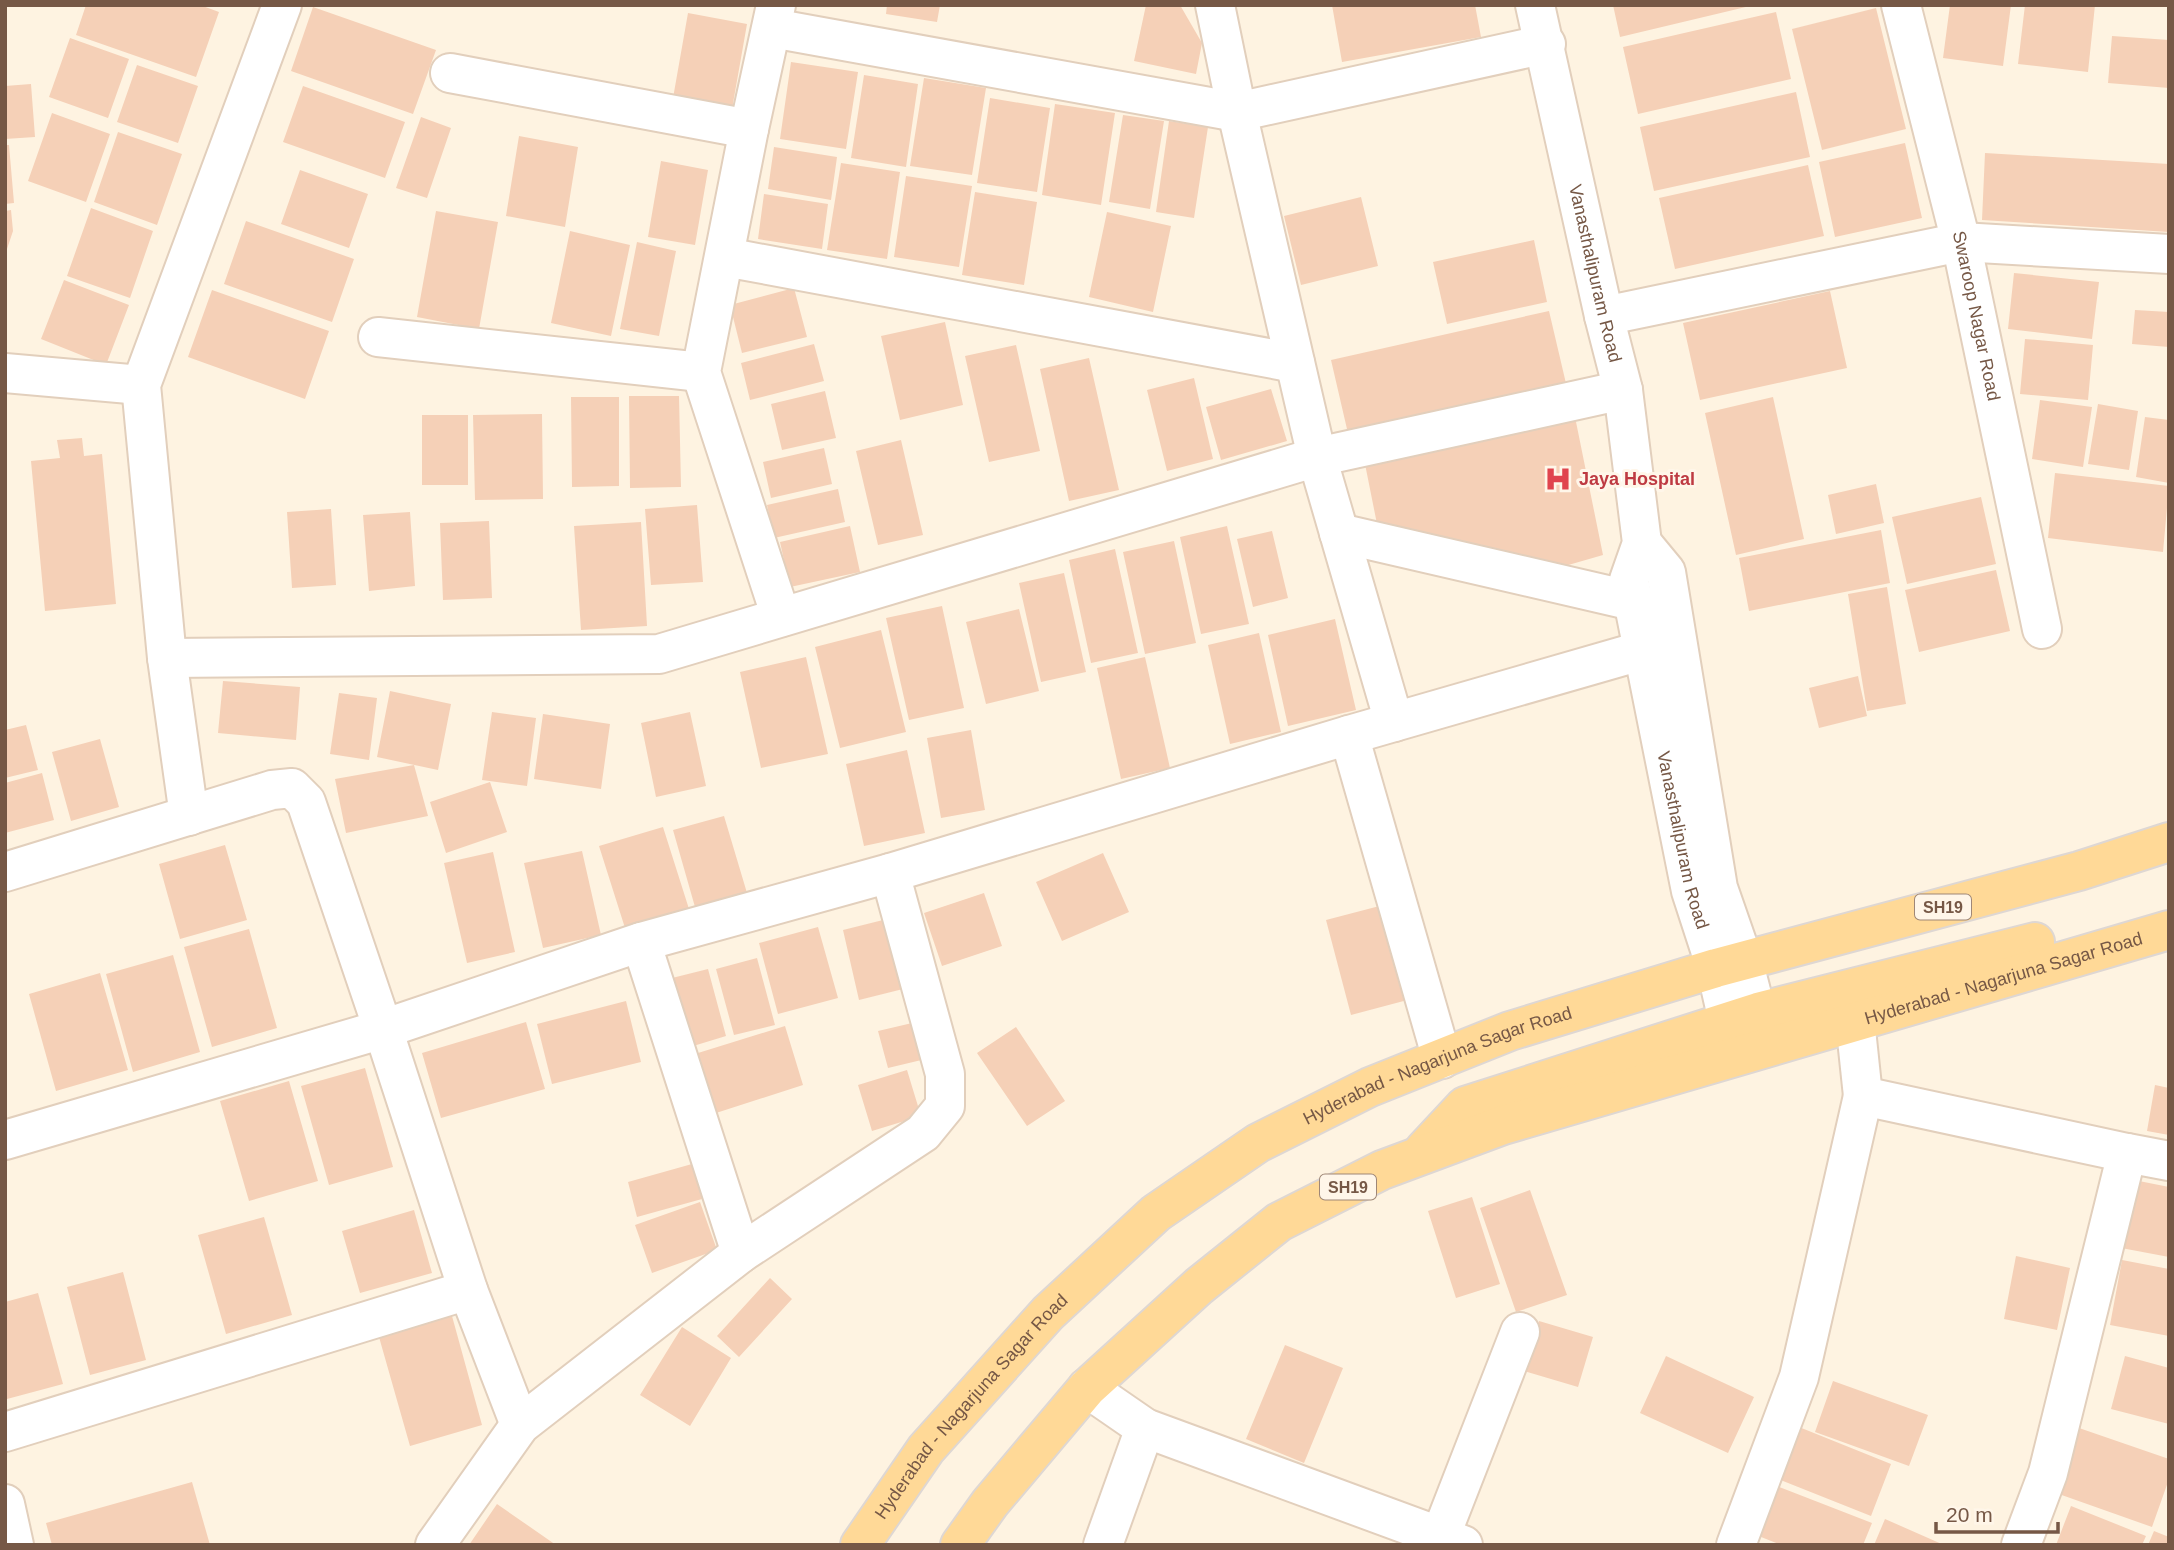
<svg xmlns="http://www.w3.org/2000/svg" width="2174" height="1550" viewBox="0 0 2174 1550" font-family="Helvetica,sans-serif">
<rect width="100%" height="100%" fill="#fef3e1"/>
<path fill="#f5d0b7" d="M86 5H200L219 12 196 77 76 35Z
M887 5H940L937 22 886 14Z
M1146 5H1180L1202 43 1196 74 1134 61Z
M1332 5H1475L1481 37 1342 62Z
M1613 5H1750V6L1620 37Z
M1950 5H2011L2003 66 1943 58Z
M2025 5H2095L2088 72 2018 64Z
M313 7 436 50 413 114 291 71Z
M1876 8 1906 129 1822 150 1792 29Z
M1776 12 1791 79 1638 114 1623 47Z
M688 13 747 24 732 109 673 98Z
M2112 36 2169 40V88L2108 83Z
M70 38 129 59 108 118 49 97Z
M791 62 858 72 846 149 780 139Z
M137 65 198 86 178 143 117 122Z
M864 75 918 84 906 167 851 158Z
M924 78 986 88 972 175 910 166Z
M31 84 35 137 5 139V86Z
M303 86 405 122 385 178 283 142Z
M1796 92 1810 157 1654 191 1640 127Z
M990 98 1050 108 1037 192 977 183Z
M1055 104 1115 113 1101 205 1042 195Z
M52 113 110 134 86 202 28 181Z
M1123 115 1164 121 1150 209 1109 202Z
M421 117 451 128 427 198 396 188Z
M1169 121 1208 127 1194 218 1156 212Z
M118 132 182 154 157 225 94 202Z
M519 136 578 147 565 227 506 216Z
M1905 143 1922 218 1835 237 1819 162Z
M5 145H9L14 203 5 204Z
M774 147 837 157 831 200 768 189Z
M1985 153 2169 164V232L1982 220Z
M661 161 708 170 695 245 648 237Z
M841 163 900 172 887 259 827 250Z
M1808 165 1824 236 1675 269 1659 198Z
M300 170 368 194 349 248 281 224Z
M906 176 972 186 959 267 894 257Z
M975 192 1037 202 1024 285 962 275Z
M764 194 828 204 822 249 758 239Z
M1361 197 1378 266 1301 285 1284 216Z
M91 208 153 231 130 298 67 276Z
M11 210 13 231 6 252 5 211Z
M436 211 498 222 479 329 417 317Z
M1107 212 1171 226 1153 312 1089 297Z
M246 221 354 259 332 322 224 284Z
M570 231 630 245 611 336 551 323Z
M1534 240 1547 302 1447 324 1433 262Z
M637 242 676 251 659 336 620 329Z
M2014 273 2099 282 2092 339 2008 329Z
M64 280 129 305 106 365 41 339Z
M794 288 807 337 742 353 730 305Z
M212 290 329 331 305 399 188 357Z
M1830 291 1847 368 1700 400 1683 323Z
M2135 310 2169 312V347L2132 344Z
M1549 311 1568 392 1350 442 1331 360Z
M945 322 963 405 900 420 881 336Z
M2025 339 2093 345 2088 400 2020 394Z
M814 344 824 381 750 400 741 363Z
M1016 345 1040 451 989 462 965 356Z
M1089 358 1119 490 1069 501 1040 369Z
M1194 378 1213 459 1167 471 1147 390Z
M1271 389 1287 441 1221 460 1206 407Z
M825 391 836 438 782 450 771 404Z
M629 396H679L681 487 630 488Z
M571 397H619V486L572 487Z
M1773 397 1804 539 1736 555 1705 413Z
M2040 400 2092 407 2083 467 2032 459Z
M2098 404 2138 411 2129 470 2088 464Z
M1574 412 1603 555 1551 570 1377 524 1363 454Z
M542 414 543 499 475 500 473 415Z
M422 415H468V485H422Z
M2145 417 2169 420V483L2136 477Z
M82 438 84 456 102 454 116 604 45 611 31 461 60 458 57 440Z
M901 440 923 535 878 545 856 451Z
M824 448 832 484 771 498 763 462Z
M2055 473 2169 486 2163 552 2048 538Z
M1876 484 1884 523 1836 534 1828 495Z
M838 489 845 522 774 538 767 505Z
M1981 497 1996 564 1907 584 1892 517Z
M697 505 703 582 651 585 645 509Z
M331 509 336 585 292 588 287 512Z
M410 512 415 586 369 591 363 515Z
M489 521 492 598 443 600 440 523Z
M641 522 647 626 581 630 574 526Z
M850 526 860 572 790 587 780 542Z
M1227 526 1249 624 1201 634 1180 537Z
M1881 530 1890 583 1749 611 1739 558Z
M1272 531 1288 598 1253 607 1237 539Z
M1174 541 1196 643 1145 654 1123 552Z
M1115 549 1138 653 1091 663 1069 560Z
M1996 570 2010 631 1919 652 1905 590Z
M1064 573 1086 672 1041 682 1019 583Z
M1887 587 1906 704 1867 711 1848 594Z
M942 606 964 708 909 720 886 618Z
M1019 609 1039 691 986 704 966 622Z
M1335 619 1356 710 1288 726 1268 635Z
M881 630 906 732 840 748 815 647Z
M1259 633 1281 732 1230 744 1208 645Z
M806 657 828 754 761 768 740 672Z
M1145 657 1170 768 1121 779 1097 668Z
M1858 676 1867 716 1819 728 1809 688Z
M223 681 300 687 296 740 218 733Z
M390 691 451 704 438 770 377 757Z
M339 693 377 698 369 760 330 754Z
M492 712 536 718 527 786 482 780Z
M690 712 706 786 656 797 641 723Z
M543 714 610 724 601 789 534 779Z
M26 725 38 770 5 778V730Z
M971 730 985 810 941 818 927 738Z
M100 739 119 807 71 821 52 752Z
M907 750 925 833 864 846 846 764Z
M414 765 428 816 346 833 335 779Z
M42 773 54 820 5 833V783Z
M490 782 507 832 446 853 430 802Z
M724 816 747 893 695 907 673 830Z
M663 827 689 909 625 928 599 846Z
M225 845 247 920 180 939 159 864Z
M582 851 601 935 543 948 524 863Z
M493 852 515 952 467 963 444 863Z
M1103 853 1129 912 1062 941 1036 882Z
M984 893 1002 946 942 966 924 913Z
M1391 903 1415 998 1351 1015 1326 920Z
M895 917 911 987 859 1000 843 930Z
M818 927 838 998 778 1014 759 943Z
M249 929 277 1028 212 1047 184 947Z
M173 955 200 1052 133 1072 106 974Z
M757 958 775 1025 734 1035 716 969Z
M708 969 726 1036 690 1047 672 978Z
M100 973 128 1070 56 1091 29 994Z
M626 1001 641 1062 552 1084 537 1024Z
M925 1020 934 1057 888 1068 878 1031Z
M526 1022 545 1089 441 1118 422 1053Z
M785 1026 803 1085 716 1113 698 1053Z
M1016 1027 1065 1101 1027 1126 977 1053Z
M365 1068 393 1167 329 1185 301 1086Z
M907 1070 921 1116 872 1131 858 1085Z
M289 1081 318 1181 249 1201 220 1101Z
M2155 1085 2169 1088V1135L2147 1131Z
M692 1164 702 1199 637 1217 628 1182Z
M2129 1179 2169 1187V1257L2116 1247Z
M1530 1190 1567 1295 1516 1312 1480 1208Z
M1472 1197 1500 1284 1456 1298 1428 1211Z
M700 1202 717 1250 652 1273 635 1225Z
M414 1210 432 1273 360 1293 342 1231Z
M264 1217 292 1315 226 1334 198 1235Z
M2016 1256 2070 1268 2057 1330 2004 1319Z
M2122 1260 2169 1269V1336L2110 1325Z
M123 1272 146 1360 90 1375 67 1287Z
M770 1278 792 1299 739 1357 717 1336Z
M38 1293 63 1384 7 1399 5 1302Z
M452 1316 482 1425 410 1446 379 1337Z
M1539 1321 1593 1337 1578 1387 1524 1371Z
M682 1327 731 1358 690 1426 640 1395Z
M1285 1345 1343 1368 1304 1463 1246 1439Z
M1666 1356 1754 1397 1728 1453 1640 1413Z
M2125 1356 2169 1368V1424L2111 1409Z
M1833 1381 1928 1415 1909 1466 1815 1432Z
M1794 1425 1891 1464 1871 1516 1773 1477Z
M2079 1428 2169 1459V1479L2152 1527 2056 1493Z
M192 1482 210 1545H52L46 1523Z
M1774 1485 1872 1523 1863 1545H1781L1756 1535Z
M497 1504 556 1545H469Z
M2071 1506 2146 1536 2142 1545H2056Z
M1885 1519 1944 1545H1874Z
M2154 1531 2169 1537V1545H2148Z"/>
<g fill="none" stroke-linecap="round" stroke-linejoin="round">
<defs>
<g id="minor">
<path d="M776 5 749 129 701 372 781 617"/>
<path d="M1215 5 1237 112 1317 457 1394 722"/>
<path id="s1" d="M1535 5 1604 316 1623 390 1642 543 1629 580 1691 891 1716 968 1735 1052"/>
<path id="s2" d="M1901 5 1961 242 2042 629"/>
<path d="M772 28 1237 112 1546 44"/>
<path d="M450 73 749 129"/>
<path d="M725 257 1295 363"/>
<path d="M1604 316 1961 242 2169 254"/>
<path d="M378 337 701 372"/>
<path d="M5 373 141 385"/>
<path d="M1339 533 1633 601"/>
<path d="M1642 543 1666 572 1718 888 1743 960 1765 1046"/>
<path d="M167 658 659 654 1317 457 1623 390"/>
<path d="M1349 735 1442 1059"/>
<path d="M189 816 167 658 141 385 282 5"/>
<path d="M5 872 272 790 292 788 306 802 383 1029 468 1290 520 1425"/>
<path d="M641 942 741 1253"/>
<path d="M1855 1020 1863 1096"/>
<path d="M5 1140 383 1029 641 942 890 873 1349 735 1644 650"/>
<path d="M2127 1153 2169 1161"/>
<path d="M1087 1388 1145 1428 1463 1545"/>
<path d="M5 1432 468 1290"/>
<path d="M5 1504 14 1545"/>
<path d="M435 1545 520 1425 741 1253 923 1133 945 1106V1074L890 873"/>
<path d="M1103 1545 1145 1428"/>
<path d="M1437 1545 1520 1332"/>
<path d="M1736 1545 1799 1377 1863 1096 2127 1153 2048 1473 2021 1545"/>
</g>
<g id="major">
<path d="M1424 1150 1465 1106 1758 1012 2035 942"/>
<path id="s3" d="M860 1545 926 1449 1048 1313 1156 1213 1258 1143 1370 1087 1510 1031 1716 968 2079 871 2169 842"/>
<path id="s4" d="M960 1545 990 1503 1087 1388 1199 1286 1279 1222 1382 1170 1503 1125 2169 930"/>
</g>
</defs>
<use href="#minor" stroke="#e2cfbc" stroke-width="42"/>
<use href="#major" stroke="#ded7d3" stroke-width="42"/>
<use href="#minor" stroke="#fff" stroke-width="38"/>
<use href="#major" stroke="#ffd997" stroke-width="38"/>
</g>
<defs>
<symbol id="hospital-bare" viewBox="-9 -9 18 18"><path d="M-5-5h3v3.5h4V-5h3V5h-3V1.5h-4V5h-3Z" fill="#e0444e" stroke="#fff6e9" stroke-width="2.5" paint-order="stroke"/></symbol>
</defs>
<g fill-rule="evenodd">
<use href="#hospital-bare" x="1539" y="460" width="38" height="38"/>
</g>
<g text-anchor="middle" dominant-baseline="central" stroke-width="6" stroke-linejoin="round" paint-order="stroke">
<g fill="#fff6e9" stroke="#9f8777" stroke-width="2">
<rect x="1915" y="894.5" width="56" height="25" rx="5"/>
<rect x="1320" y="1174.5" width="56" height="25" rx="5"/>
</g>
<g font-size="16" font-weight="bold" fill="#765846">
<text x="1943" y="907">SH19</text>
<text x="1348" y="1187">SH19</text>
</g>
<g font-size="18" fill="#765846" stroke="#fff6e9">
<text stroke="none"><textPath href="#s1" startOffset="275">Vanasthalipuram Road</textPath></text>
<text stroke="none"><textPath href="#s2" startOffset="320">Swaroop Nagar Road</textPath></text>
<text stroke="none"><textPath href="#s1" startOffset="854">Vanasthalipuram Road</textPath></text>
<text stroke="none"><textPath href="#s4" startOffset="1222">Hyderabad - Nagarjuna Sagar Road</textPath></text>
<text stroke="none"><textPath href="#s3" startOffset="766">Hyderabad - Nagarjuna Sagar Road</textPath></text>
<text stroke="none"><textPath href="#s3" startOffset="178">Hyderabad - Nagarjuna Sagar Road</textPath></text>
</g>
<g font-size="18" font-weight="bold" fill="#be3a42" stroke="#fff6e9" text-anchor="start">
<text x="1579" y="479">Jaya Hospital</text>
</g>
</g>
<rect width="2174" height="1550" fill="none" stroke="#765846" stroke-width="14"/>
<path d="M1936 1522v10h122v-10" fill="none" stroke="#765846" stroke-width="3.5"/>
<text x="1946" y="1522" font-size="21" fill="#765846" stroke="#fff6e9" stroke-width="5" paint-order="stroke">20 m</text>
</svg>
